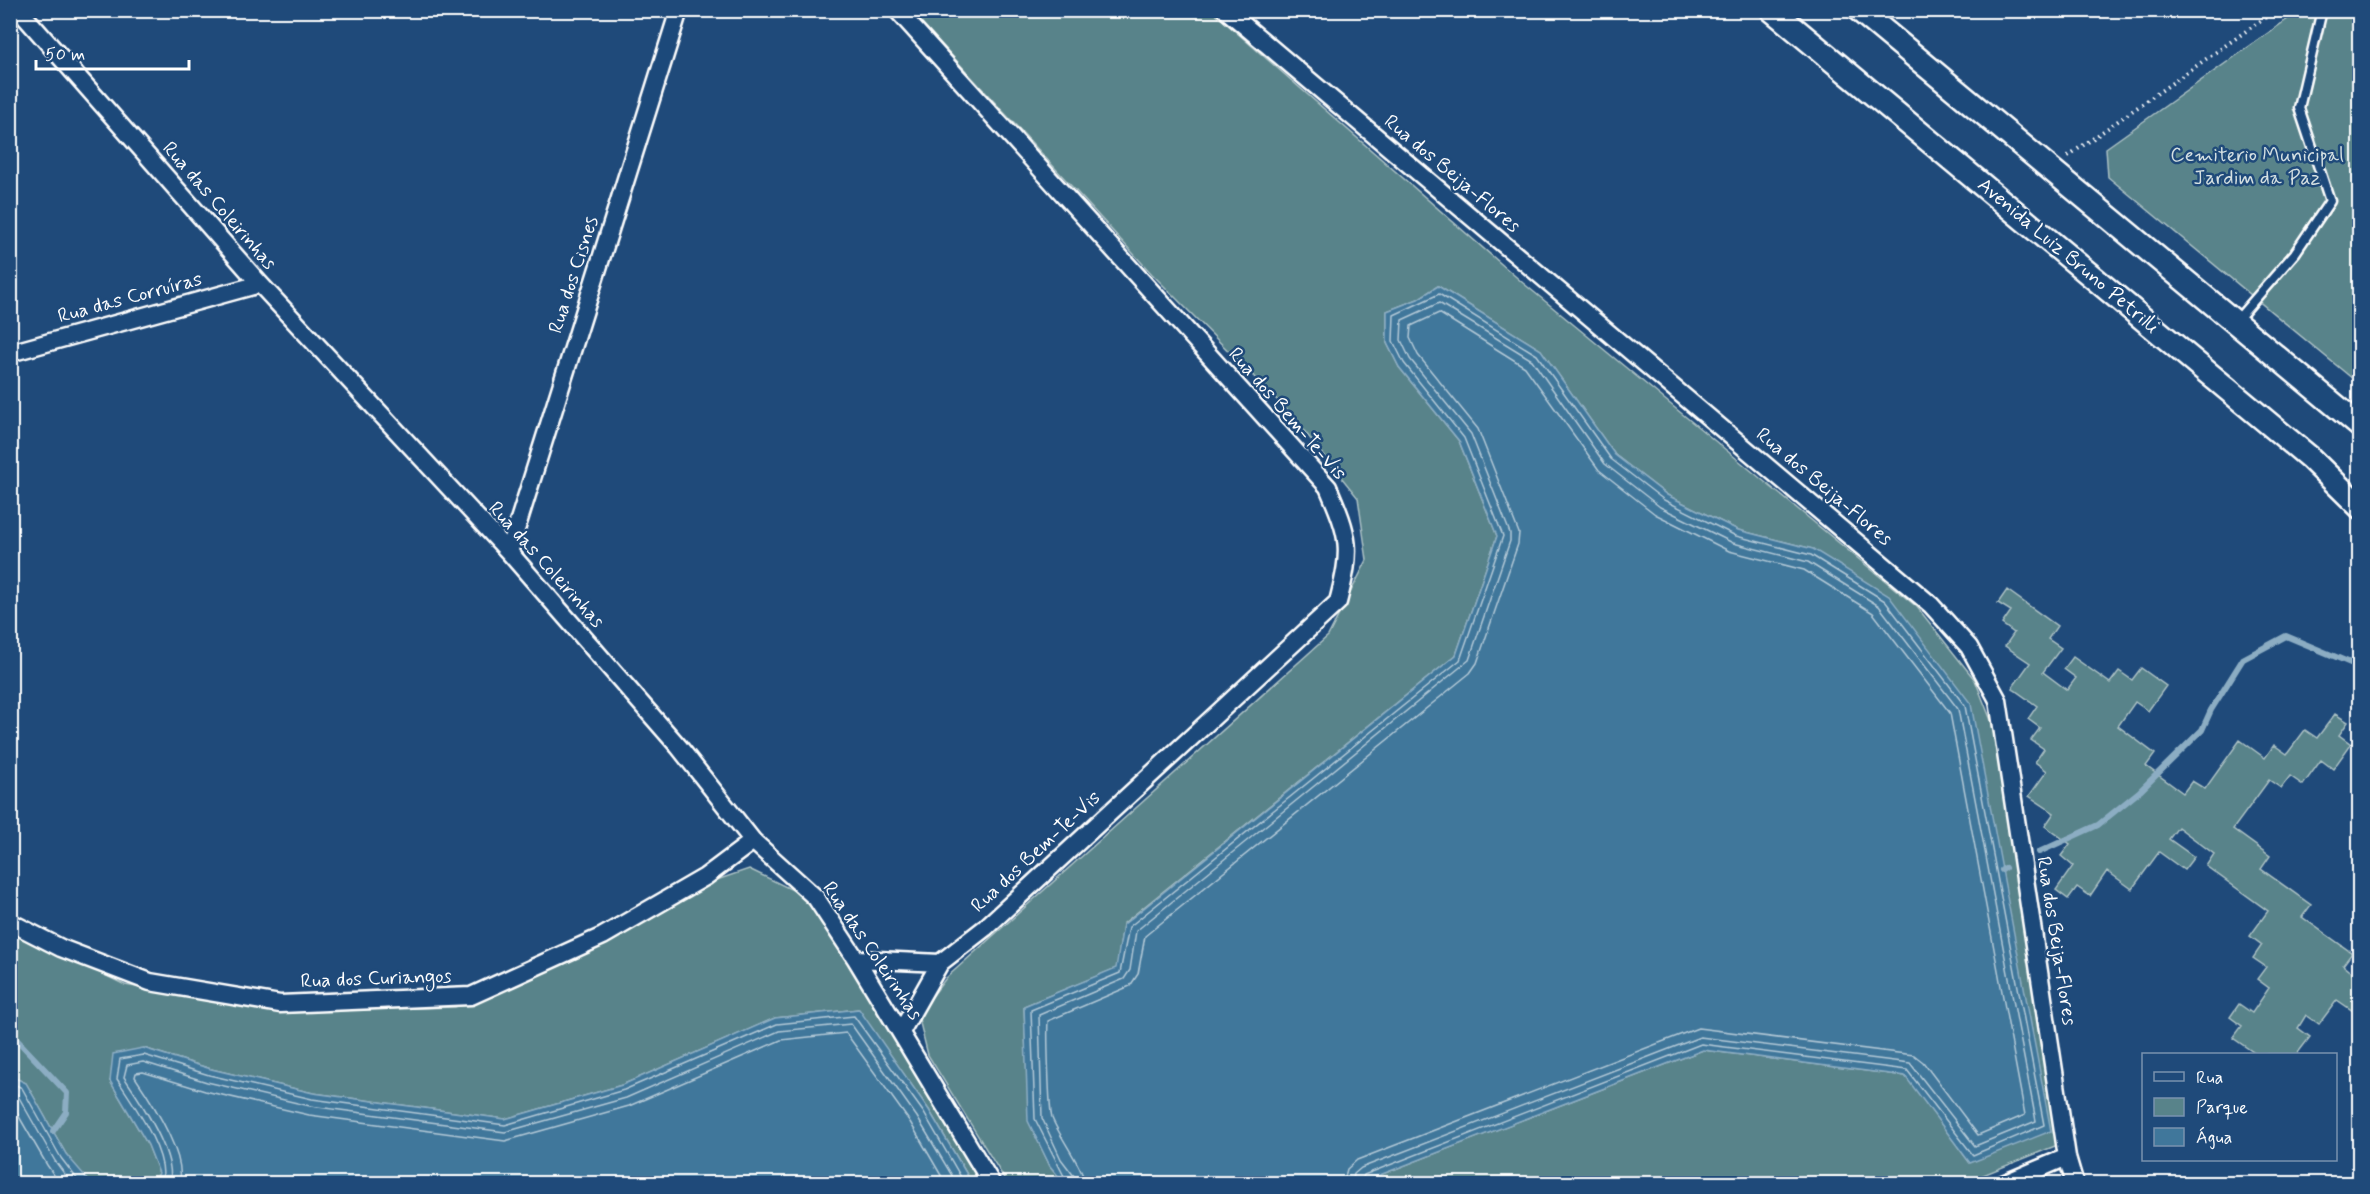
<svg xmlns="http://www.w3.org/2000/svg" width="2370" height="1194" viewBox="0 0 2370 1194" font-family="Mynerve,sans-serif">
<rect width="100%" height="100%" fill="#1f4a7a"/>
<filter id="ink" filterUnits="userSpaceOnUse"><feTurbulence type="fractalNoise" baseFrequency=".0167" numOctaves="2"/><feDisplacementMap in="SourceGraphic" scale="12" xChannelSelector="R" yChannelSelector="G"/><feConvolveMatrix kernelMatrix="1 2 1 2 8 2 1 2 1" color-interpolation-filters="sRGB"/></filter>
<g filter="url(#ink)">
<path fill="#58838a" stroke="#acc1c4" stroke-width="1.5" d="M911 11H1212L1523 283 1917 607 1975 680 1992 723 2060 1144 1978 1177 1982 1183H1359L1703 1050 1906 1076 1970 1163 1813 549 1738 530 1667 495 1615 455 1541 350 1438 286 1418 299 1387 311V343L1399 367 1459 441 1497 536 1456 655 1123 924 1117 968 1024 1006 1029 1121 1050 1166 1064 1183H1007L928 1055 918 1015 946 978 1328 636 1367 560 1358 498 1289 412 1152 274Z
M2299 11H2359V384L2108 177 2106 148Z
M2007 590 2057 626 2048 639 2061 648 2043 672 2067 690 2076 678 2064 669 2073 657 2110 683 2119 671 2132 680 2141 668 2166 686 2148 711 2135 702 2118 726 2155 754 2146 766 2183 793 2192 781 2205 789 2240 740 2265 758 2274 745 2287 754 2305 730 2317 738 2335 714 2348 722 2339 735 2351 744 2333 769 2321 760 2303 785 2290 776 2281 788 2269 780 2233 829 2270 856 2261 869 2311 905 2302 917 2352 953 2343 965 2359 978V1015L2337 1000 2319 1024 2306 1015 2298 1028 2310 1037 2297 1054H2256L2233 1038 2242 1026 2230 1017 2239 1004 2252 1013 2269 988 2257 979 2266 967 2253 958 2262 945 2250 936 2268 911 2206 866 2214 854 2178 827 2169 839 2194 857 2184 870 2159 852 2132 889 2107 871 2090 896 2077 887 2068 899 2056 890 2073 866 2061 856 2070 844 2045 826 2054 813 2029 796 2047 771 2035 762 2044 749 2031 740 2040 728 2028 719 2037 706 2012 688 2030 663 2005 646 2014 633 2002 624 2011 611 1998 603Z
M749 869 801 894 847 955 983 1183H972L929 1110 858 1009 775 1018 622 1085 505 1119 313 1093 211 1069 144 1048 110 1081 148 1145 159 1173 154 1183 87 1182 66 1154 26 1083 11 1076V929L125 985 284 1012 455 1007 511 988 629 928 711 882Z"/>
<path fill="#40779b" stroke="#8cadc3" stroke-width="1.5" d="M1438 286 1541 350 1615 455 1667 495 1738 530 1813 549 1889 596 1971 704 2051 1131 1970 1163 1905 1076 1703 1050 1359 1183H1064L1050 1166 1028 1121 1024 1006 1116 968 1123 925 1456 655 1497 536 1459 441 1399 367 1387 343V311L1418 299Z
M859 1009 929 1110 972 1183H154L159 1173 148 1145 110 1081 113 1054 143 1048 211 1069 313 1093 505 1119 622 1085 775 1018Z
M11 1076 26 1083 66 1154 91 1183H11Z"/>
<g fill="none" stroke-linecap="round" stroke-linejoin="round">
<path stroke="#b3c9d7" stroke-width="1.5" d="M10 1082 22 1088 61 1158 81 1184
M10 1091 17 1094 55 1161 72 1184
M10 1101 47 1165 60 1184
M161 1184C172 1157 132 1102 117 1079L120 1059 144 1055 209 1075 312 1099 505 1125 624 1090 777 1024 854 1016 924 1113 965 1184
M169 1184C179 1158 139 1099 124 1077L127 1065 143 1062 207 1082 310 1106 505 1132 626 1098 779 1031 851 1024 917 1117 957 1184
M179 1184C188 1157 150 1099 135 1077L136 1073 143 1072 205 1091 309 1115 505 1141 629 1106 781 1040 846 1033 910 1122 946 1184
M1068 1184 1035 1119 1031 1010 1120 973 1129 927 1460 660 1503 536 1464 438 1404 363 1393 341 1394 315 1439 294 1537 355 1611 459 1664 500 1736 536 1811 555 1885 601 1965 706 2044 1125 1973 1155 1907 1070 1701 1044 1364 1175 1360 1184
M1076 1184 1074 1176 1061 1159 1042 1118 1039 1015 1124 979 1130 970 1136 931 1469 660 1510 541V533L1471 434 1410 359 1401 340 1402 320 1439 303 1532 360 1605 464 1660 507 1733 543 1808 562 1879 606 1958 709 2036 1121 1975 1146 1910 1063 1700 1037 1361 1168 1354 1174 1352 1184
M1085 1184C1084 1169 1059 1136 1052 1118 1049 1109 1047 1033 1048 1021L1130 986 1138 974 1145 936 1470 673 1477 663 1518 544 1519 533 1478 429 1418 355 1410 338 1411 326 1439 313 1525 367 1599 470 1655 514 1729 551 1804 570 1873 613 1950 713 2025 1115 1978 1135 1923 1062 1914 1055 1698 1028 1357 1160 1347 1169 1343 1184"/>
<path stroke="#8cadc3" stroke-width="6" d="M2039 852 2098 825 2140 791 2202 730 2211 710 2243 659 2286 636 2360 667
M2002 870 2005 868
M10 1037 18 1041 67 1093 66 1112 53 1131"/>
<defs>
<path id="lane" d="M2236 321 2295 253 2330 201 2299 108 2322 10"/>
<path id="street" d="M19 10 260 284 509 552 679 747 753 841 816 898 856 959 992 1184
M897 10 1328 487C1350 538 1352 548 1338 602L985 928 940 963 901 1032
M1226 10 1931 605 1969 647 1998 700 2067 1157 2075 1184
M10 353 260 284
M509 552 679 10
M10 922 61 948 150 982 280 1004 471 996 603 936 705 877 753 841
M856 959 940 963
M2003 1184 2067 1157"/>
<path id="secondary" d="M1772 10 2309 457 2360 507
M1859 10 2360 426"/>
</defs>
<use href="#lane" stroke="#fff" stroke-width="13"/>
<use href="#street" stroke="#fff" stroke-width="21"/>
<use href="#secondary" stroke="#fff" stroke-width="27"/>
<path stroke="#fff" stroke-width="4" stroke-dasharray="1.5 4.5" stroke-linecap="butt" d="M2068 156 2276 10"/>
<use href="#lane" stroke="#1f4a7a" stroke-width="8"/>
<use href="#street" stroke="#1f4a7a" stroke-width="16"/>
<use href="#secondary" stroke="#1f4a7a" stroke-width="22"/>
</g>
</g>
<g text-anchor="middle" dominant-baseline="central" stroke-width="5" stroke-linejoin="round" paint-order="stroke">
<g font-size="20" fill="#d5e0e2" stroke="#1f4a7a">
<text x="2257" y="155">Cemiterio Municipal<tspan x="2257" dy="23">Jardim da Paz</tspan></text>
</g>
<g font-size="20" fill="#fff" stroke="#1f4a7a">
<text transform="translate(1452 174) rotate(40)">Rua dos Beija-Flores</text>
<text transform="translate(219 206) rotate(49)">Rua das Coleirinhas</text>
<text transform="translate(2068 256) rotate(40)">Avenida Luiz Bruno Petrilli</text>
<text transform="translate(574 275) rotate(-72)">Rua dos Cisnes</text>
<text transform="translate(130 298) rotate(-15)">Rua das Corruíras</text>
<text transform="translate(1287 414) rotate(49)">Rua dos Bem-Te-Vis</text>
<text transform="translate(1824 487) rotate(40)">Rua dos Beija-Flores</text>
<text transform="translate(546 565) rotate(48)">Rua das Coleirinhas</text>
<text transform="translate(1036 852) rotate(-43)">Rua dos Bem-Te-Vis</text>
<text transform="translate(2056 941) rotate(81)">Rua dos Beija-Flores</text>
<text transform="translate(872 951) rotate(56)">Rua das Coleirinhas</text>
<text transform="translate(376 979) rotate(-2)">Rua dos Curiangos</text>
</g>
</g>
<rect width="2370" height="1194" fill="none" stroke="#1f4a7a" stroke-width="36"/>
<rect x="18" y="18" width="2334" height="1158" fill="none" stroke="#fff" stroke-width="2" filter="url(#ink)"/>
<rect x="2142" y="1053" width="195" height="108" fill="#1f4a7a" stroke="#7992af" stroke-width="1.5"/>
<rect x="2154" y="1072" width="30" height="9" fill="#1f4a7a" stroke="#7992af" stroke-width="1.5"/>
<text x="2196" y="1083" font-size="18" fill="#ffffff">Rua</text>
<rect x="2154" y="1098" width="30" height="18" fill="#58838a" stroke="#7992af" stroke-width="1.5"/>
<text x="2196" y="1113" font-size="18" fill="#ffffff">Parque</text>
<rect x="2154" y="1128" width="30" height="18" fill="#40779b" stroke="#7992af" stroke-width="1.5"/>
<text x="2196" y="1143" font-size="18" fill="#ffffff">Água</text>
<path d="M36 60v9h153v-9" fill="none" stroke="#ffffff" stroke-width="3"/>
<text x="45" y="60" font-size="18" fill="#ffffff" stroke="#1f4a7a" stroke-width="4.5" paint-order="stroke">50 m</text>
</svg>
